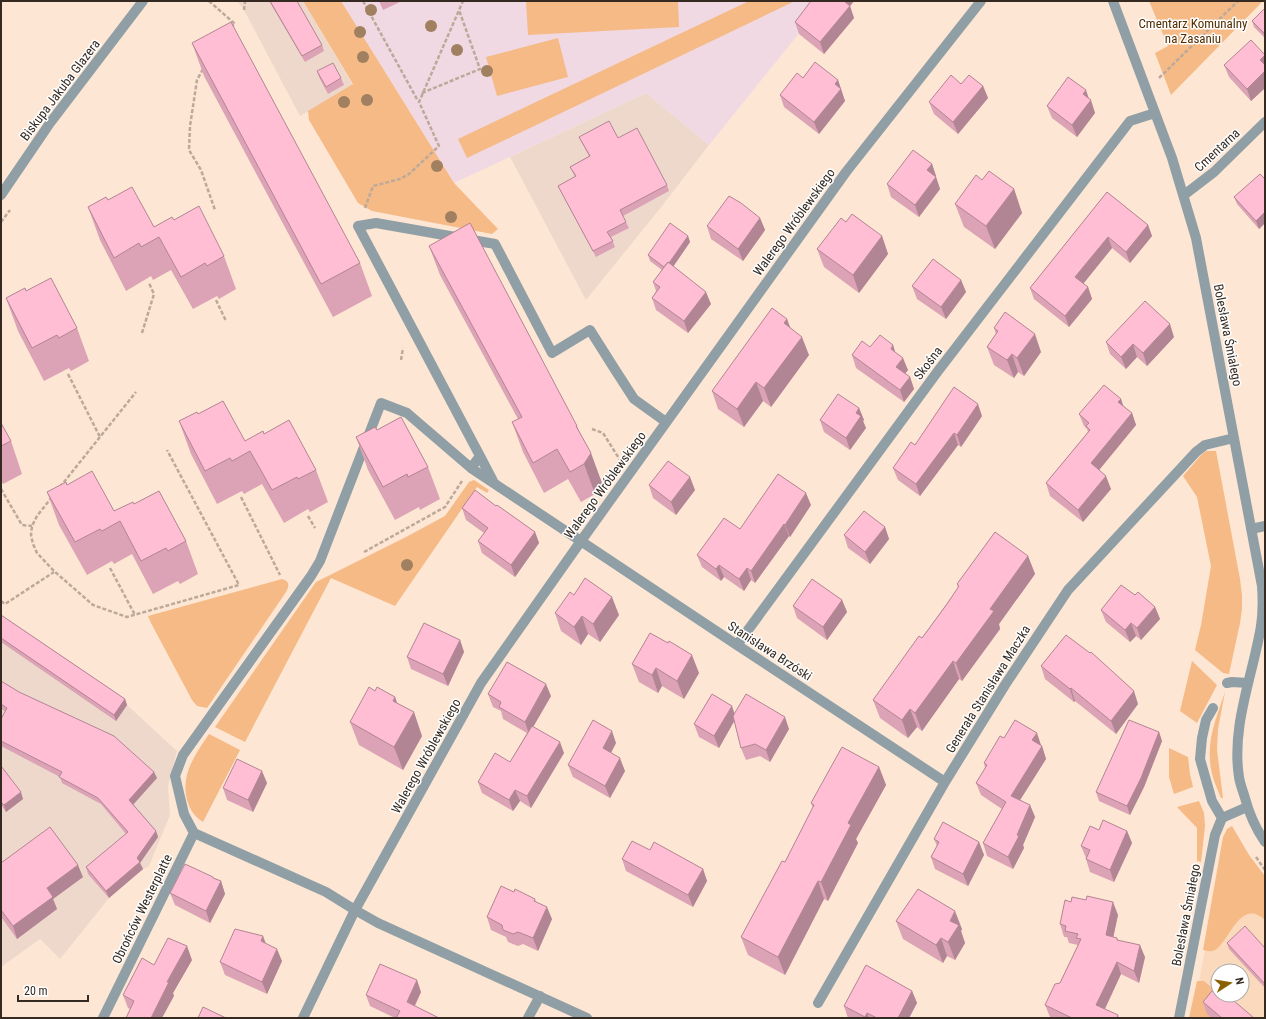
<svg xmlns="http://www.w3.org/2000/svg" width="1266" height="1019" viewBox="0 0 1266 1019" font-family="'Roboto Condensed',sans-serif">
<rect width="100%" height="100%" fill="#fde6d3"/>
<path fill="#fbd9bc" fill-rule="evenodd" d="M1221 866 1265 884V1018H1192ZM1218 971H1242V995H1218Z"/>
<path fill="#eed8cc" d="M237 1H303L353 85 300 116 244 10Z
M646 93 709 145 662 206 586 300 510 157Z
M1 619 127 705 177 751 168 786 170 815 149 866 143 869 109 898 60 959 40 939 1 967Z"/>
<path fill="#f1d9e3" d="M341 1H825L709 145 646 93 454 183Z"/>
<path fill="#f5ba86" d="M303 1H341L454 183 498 229 492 234 372 211 358 203 309 120 308 111 353 84Z
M526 1H678L679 27 528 35Z
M749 1H793V2L467 158 458 139Z
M1149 1H1263L1171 95 1155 53 1168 46Z
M558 38 568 77 497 96 486 57Z
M1206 451H1216L1240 579 1242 595V609L1240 623 1229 674 1223 673 1195 650 1201 625 1211 566 1197 497 1183 476 1202 454Z
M474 480 489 490 487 493 477 487 395 606 331 578 245 742 215 727 316 582 406 537 445 516 469 482Z
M282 579C289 581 290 585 286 592L207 708 197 706 192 700 151 623 148 616Z
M1192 661 1217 685 1197 723 1180 711Z
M1225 692 1218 729 1217 750 1223 798H1221C1216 786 1210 773 1210 759 1208 736 1218 713 1225 692Z
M209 734 240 750 203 822C195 817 191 811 188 803 179 776 195 755 209 734Z
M1169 748 1188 757 1190 774 1193 787 1174 794 1169 777Z
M1199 801 1204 813 1205 826 1201 862 1197 861V828L1177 807Z
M1232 826 1249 855 1265 876V920C1240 897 1230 941 1215 950 1211 952 1207 951 1203 950L1223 837 1227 829Z
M1197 981H1204L1218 993V995L1249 1018H1189Z"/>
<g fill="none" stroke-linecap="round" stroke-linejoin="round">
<path stroke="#bda99a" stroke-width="2.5" stroke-dasharray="4 2" stroke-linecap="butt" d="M209 1 235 24 231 27
M363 1 418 101
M244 10 245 1
M203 69 197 80 190 126 189 150 201 170 215 210
M1159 78 1238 1
M422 93 480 69 459 10
M365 208 373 186 400 179 409 174 439 146 419 102 463 1
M1 222 10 210
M216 300 226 321
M142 333 154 294 149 283
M401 360 403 348
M68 374 100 437
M592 429 603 433 620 460
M60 487 136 392
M1 489 22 525 32 526
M52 497 37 516 32 526 31 535 33 544 37 553 54 571 93 605 127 617 239 585 167 450
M241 497 280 575
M308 516 315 528
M364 552 445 507 462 481
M110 568 135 615
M1 601 5 604 54 572
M1256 857 1265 870"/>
<path stroke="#8f9fa5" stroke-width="10" d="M1113 1 1172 158 1196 238 1262 586C1263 600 1263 613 1261 626 1253 675 1231 726 1239 777 1240 784 1243 791 1245 798 1249 813 1256 829 1265 842
M1 195 50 123 143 1
M1184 195 1214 172 1265 122
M480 456 493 481
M471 468 480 456 358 226 376 223 495 244 552 353 590 330 614 368 634 399 666 422
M1251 529 1265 526
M737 645 938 371 1130 121 1155 113
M1227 683 1232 682 1248 683
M1213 708 1206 720 1202 738 1200 759 1212 801 1222 818
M818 1003 945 782 1005 685 1068 590 1196 452 1205 445 1234 438
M103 1018 194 833
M303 1018 355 910 481 683 581 541 846 172 981 1
M528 1018 540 996
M587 1018 378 923 355 910 326 892 194 833 184 814 175 776 183 755 311 576 320 561 381 403 407 413 471 468 737 645 945 782
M1179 1018 1215 835 1222 818 1247 807"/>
</g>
<g fill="#a08060">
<circle cx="371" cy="10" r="6"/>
<circle cx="431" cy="26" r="6"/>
<circle cx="360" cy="32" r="6"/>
<circle cx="457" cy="50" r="6"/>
<circle cx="363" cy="57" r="6"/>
<circle cx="487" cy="71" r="6"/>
<circle cx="367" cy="100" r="6"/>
<circle cx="344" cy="102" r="6"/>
<circle cx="437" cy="166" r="6"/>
<circle cx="451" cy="217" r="6"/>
<circle cx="407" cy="565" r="6"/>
</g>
<path fill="#dba3b5" d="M269 1H297L322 45 324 51 305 62Z
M379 1H402L383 10Z
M811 1H854L850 6 854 18 824 54 799 34 795 22Z
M1265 8V38L1254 27 1252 21Z
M192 43 360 263 372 296 333 317 204 76Z
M1265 55V88L1251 101 1229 77 1224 65Z
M317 71 341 78 344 85 328 94 319 77Z
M803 78 838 80 845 101 819 134 784 107 780 95Z
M961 84 983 86 988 98 958 134 934 114 929 102Z
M1089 99 1095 113 1077 137 1052 118 1047 106Z
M579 137 618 138 667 185 669 191 623 216 629 228 611 237 615 247 596 257 561 192 558 186 575 177 570 167 589 156 582 143Z
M932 164 936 176V177L940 189 919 217 891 197 887 184Z
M1265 179V223L1259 229 1237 204 1234 197Z
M982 180 1014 189 1022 213 995 249 964 227 955 204Z
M1107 192 1148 225 1152 236 1130 263 1112 248 1083 284 1088 287 1092 299 1069 327 1034 299 1030 288Z
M108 200 154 227 174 220 224 256 236 289 219 299 217 296 193 309 171 270 153 280 151 276 126 291 100 240 88 207Z
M760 218 765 230 743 261 711 239 707 226Z
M846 222 882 236 888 254 859 293 824 267 817 249Z
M688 236 690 242 673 267 711 304 688 333 656 310 652 298 656 291 653 282 662 270 650 261 648 255Z
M429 246 577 426 602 483 595 494 581 502 568 479 544 493 523 452 512 422 518 419 440 275Z
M961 280 966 292 946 319 917 299 912 286Z
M26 291 77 328 89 361 71 371 69 368 44 381 18 331 6 298Z
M787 319 790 328 809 355 771 407 763 401 744 427 718 409 712 391Z
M994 328 1041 352 1024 376 1018 372 1014 378 994 365 987 347 996 334Z
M1174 337 1147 366 1137 357 1126 369 1110 354 1106 342Z
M893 345 895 352 908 370 905 373 910 377 914 389 904 402 856 368 852 355 870 347Z
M1121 399 1123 406 1132 413 1136 425 1099 470 1111 489 1083 522 1050 496 1046 483 1088 432 1087 429 1084 426 1079 414Z
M859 408 864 420 863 421 866 428 850 450 824 432 820 420Z
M198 414 245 441 264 434 316 470 328 502 310 512 308 509 284 523 262 484 244 494 242 491 217 504 191 454 179 421Z
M982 416 961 447 958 445 920 496 898 480 893 468 915 445Z
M1 423 11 441 22 474 3 484 2 482H1Z
M377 430 428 467 440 499 420 510 419 507 395 520 368 470 356 437Z
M67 485 114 511 134 504 186 541 198 574 180 584 178 581 153 594 132 554 114 564 112 561 87 575 59 525 47 492Z
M649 485 695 490 676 515 653 498Z
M811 505 790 537 789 536 755 583 751 580 744 591 724 577 721 581 702 567 697 555 740 529Z
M496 506 535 532 539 543 515 577 482 553 478 541 484 533 466 520 462 508Z
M885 527 889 539 870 564 848 548 844 535Z
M1028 556 1035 574 999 624 1000 629 962 681 959 679 922 731 917 727 908 738 880 718 873 700 922 638 958 588 957 584Z
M574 595 619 615 600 642 588 634 581 645 561 631 555 613Z
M1135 595 1155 607 1160 619 1141 640 1136 636 1130 642 1106 622 1101 610Z
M842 600 847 612 827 640 797 618 793 606Z
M1 615 125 699 127 705 116 721 1 642Z
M460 640 464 652 448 686 411 669 407 657Z
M632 664 699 673 684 699 662 686 658 693 639 682Z
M1041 666 1138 704 1116 734 1075 701 1074 702 1045 679Z
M1 681 19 692 154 772 157 778 133 804 156 831 158 837 140 863 143 869 109 898 88 874 86 867 126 834 101 804 62 783 60 777 1 746V719L5 711 1 709Z
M375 691 395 697 397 703 422 736 403 770 359 745 350 722Z
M488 694 551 696 533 727 564 753 531 808 520 801 513 811 482 793 478 782 510 762 527 733 503 719 501 711 493 707Z
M734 714 789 729 770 762 760 756 746 760 741 748 734 721 719 748 699 737 694 724Z
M1159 732 1162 741 1144 787 1130 815 1099 801 1096 792Z
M1004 738 1041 745V746H1042L1046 759 1020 800 1030 805 1035 817 1023 845 1024 848 1013 869 987 856 983 843 1002 809 981 795 976 783 985 768 984 763Z
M616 743 611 753 625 771 610 798 573 777 568 765Z
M1 766 23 799 6 812 1 805Z
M879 767 886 785 856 839 858 843 828 901 824 899 785 975 748 955 741 937 785 862 813 808 811 803Z
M267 783 253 812 227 800 223 788Z
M1099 830 1127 831 1132 843 1114 882 1090 872 1086 859V858L1081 846Z
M934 839 979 842 984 855 968 886 935 869 931 857 937 846Z
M622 859 703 869 707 881 693 907 626 871Z
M1 863 83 877 53 899 57 909 17 939 1 917Z
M214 878 221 881 225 894 210 923 175 905 170 893Z
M514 892 535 899 536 902 552 919 538 951 523 944 518 946 508 942 506 937 491 930 487 917Z
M1118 915 1113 937 1117 938 1118 940 1145 957 1139 983 1121 974 1105 1009 1118 1015 1119 1018H1052L1050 1017 1045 1005 1060 983 1078 945 1069 943 1067 937H1064L1060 924Z
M896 921 962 929 961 931 965 943 955 960 947 956 943 963 903 939Z
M1227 943 1265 948V988L1229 949Z
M266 944 282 961 267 994 225 975 220 962Z
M192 960 173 993 174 996 130 1009 128 1008 123 995 154 965Z
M912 991 917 1003 909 1018H848L844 1006Z
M421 992 415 1006 439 1018H395L370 1006 366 995Z
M1203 1002 1254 1018H1212L1207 1014Z"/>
<path fill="#b28594" d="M842 1H854L850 6 854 18 824 54 820 42Z
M1265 55V88L1251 101 1247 89 1260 60Z
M838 80 845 101 819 134 814 122 835 84Z
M983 86 988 98 958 134 953 122Z
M1086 90 1090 102 1091 100 1095 113 1077 137 1072 125 1083 94Z
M932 164 936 176 932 183 927 170Z
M936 177 940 189 919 217 915 205Z
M1014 189 1022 213 995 249 986 226Z
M1265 212V223L1259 229 1256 221Z
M760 218 765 230 743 261 738 249Z
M1148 225 1152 236 1130 263 1126 252Z
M688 236 690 242 668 274 666 268Z
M882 236 888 254 859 293 853 275Z
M1108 237 1112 248 1079 289 1075 277Z
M961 280 966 292 946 319 941 307Z
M1088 287 1092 299 1069 327 1065 316Z
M706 292 711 304 688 333 684 321Z
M787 319 794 338 784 323Z
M1170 324 1174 337 1147 366 1143 353Z
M1035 334 1041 352 1024 376 1017 358Z
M802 337 809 355 771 407 764 388Z
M1133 344 1137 357 1126 369 1121 357Z
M893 345 897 358 891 349Z
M1012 354 1018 372 1014 378 1007 360Z
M903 358 908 370 901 379 896 367Z
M910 377 914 389 904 402 900 390Z
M756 382 763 401 744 427 737 409Z
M1121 399 1125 411 1118 402Z
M978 404 982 416 961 447 957 435Z
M859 408 864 420 863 421 866 428 850 450 846 438 856 413Z
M1132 413 1136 425 1095 475 1091 463Z
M954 433 958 445 920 496 916 484Z
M591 453 602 483 595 494 584 464Z
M1106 476 1111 489 1083 522 1078 510Z
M690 477 695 490 676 515 671 502Z
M806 493 811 505 790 537 785 525Z
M784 524 789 536 755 583 751 571Z
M885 527 889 539 870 564 865 552Z
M535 532 539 543 515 577 511 565Z
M1028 556 1035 574 999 624 1000 629 962 681 956 663 990 609Z
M719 565 724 577 721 581 716 569Z
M747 568 751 580 744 591 739 579Z
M612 597 619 615 600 642 593 624Z
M842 600 847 612 827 640 823 627Z
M1155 607 1160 619 1141 640 1137 628Z
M582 616 588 634 581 645 574 627Z
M1131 623 1136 636 1130 642 1125 630Z
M460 640 464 652 448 686 443 674Z
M692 655 699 673 684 699 677 681Z
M953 661 959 679 922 731 915 713Z
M656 668 662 686 658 693 652 675Z
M546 684 551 696 529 734 525 722Z
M1071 688 1075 701 1074 702 1070 689Z
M1134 691 1138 704 1116 734 1111 721Z
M395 697 403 720 393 701Z
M125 699 127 705 116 721 114 715Z
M732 706 736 718 719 748 714 736Z
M910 709 917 727 908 738 902 720Z
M414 712 422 736 403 770 394 747Z
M785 717 789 729 770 762 766 750Z
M612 731 616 743 607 760 603 748Z
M1159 732 1162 741 1144 787 1130 815 1127 806Z
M1037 733 1041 745 1036 752 1032 740Z
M560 742 564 753 531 808 527 796Z
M1042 746 1046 759 1015 808 1011 796Z
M620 758 625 771 610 798 605 786Z
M879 767 886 785 856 839 858 843 828 901 821 882 848 823Z
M262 771 267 783 253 812 248 800Z
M154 772 157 778 132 806 129 800Z
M515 790 520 801 513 811 509 800Z
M21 792 23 799 6 812 4 805Z
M1030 805 1035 817 1023 845 1024 848 1013 869 1008 857Z
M156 831 158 837 140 863 143 869 109 898 106 891 137 858Z
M1127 831 1132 843 1114 882 1110 870Z
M979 842 984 855 968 886 963 874Z
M78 865 83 877 53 899 57 909 17 939 13 926 47 888Z
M703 869 707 881 693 907 688 895Z
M213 877 217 888 221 881 225 894 210 923 206 911Z
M818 881 824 899 785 975 778 957Z
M1113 902 1118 915 1111 948 1106 935Z
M547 907 552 919 538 951 533 938Z
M955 911 962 929 961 931 965 943 955 960 948 942 950 921Z
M263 936 268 949 261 941Z
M941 938 947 956 943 963 936 945Z
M1140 945 1145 957 1139 983 1134 971Z
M187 946 192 960 173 993 174 996 162 1018H151L167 982Z
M277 949 282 961 267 994 262 982Z
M1117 962 1121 974 1101 1017 1096 1005Z
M417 980 421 992 411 1013 407 1002Z
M912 991 917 1003 909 1018H898Z
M867 1013 869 1018H865V1017Z"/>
<path fill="#ffbed3" stroke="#b28594" d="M270 1H297L322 45 302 56Z
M811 1H844L850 6 820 42 795 22Z
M1265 8V34L1252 21Z
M231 22 360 263 321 284 192 43Z
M1251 40 1265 55 1260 60 1265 65V71L1247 89 1224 65Z
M815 62 838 80 835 84 841 89 814 122 780 95 797 73 803 78Z
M333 63 341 78 326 87 317 71Z
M951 75 961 84 969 75 983 86 953 122 929 102Z
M1068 77 1086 90 1083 94 1091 100 1072 125 1047 106Z
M609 121 618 138 637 128 667 185 620 210 626 222 607 232 613 241 593 251 558 186 576 176 570 167 590 156 579 137Z
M913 150 932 164 927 170 936 177 915 205 887 184Z
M989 171 1014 189 986 226 955 204 976 175 982 180Z
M1260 174 1265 179V212L1256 221 1234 197Z
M132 187 154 227 172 217 174 220 199 206 224 256 207 266 205 263 181 277 159 237 141 247 139 243 114 258 88 207 106 197 108 200Z
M1107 192 1148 225 1126 252 1108 237 1075 277 1088 287 1065 316 1030 288Z
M729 196 741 203 760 218 738 249 707 226Z
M852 214 882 236 853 275 817 249 841 218 846 222Z
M470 223 577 426H576L591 453 584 464 570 472 557 449 533 463 512 422 522 417 429 246Z
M670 223 688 236 669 263 668 262 664 267 648 255Z
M933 259 961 280 941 307 912 286Z
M668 262 706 292 684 321 652 298 660 287 653 282Z
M51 278 77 328 59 338 57 335 32 348 6 298 25 288 26 291Z
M1145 301 1170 324 1143 353 1133 344 1121 357 1106 342Z
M772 308 787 319 784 323 802 337 764 388 756 382 737 409 712 391Z
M1005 312 1035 334 1017 358 1012 354 1007 360 987 347 998 331 994 328Z
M880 335 893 345 891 349 903 358 896 367 910 377 900 390 852 355 862 341 870 347Z
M1104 385 1121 399 1118 402 1132 413 1091 463 1106 476 1078 510 1046 483 1090 430 1086 426 1089 423 1079 414Z
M954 387 978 404 957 435 954 433 916 484 893 468 911 442 915 445Z
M838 394 859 408 856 413 861 416 846 438 820 420Z
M223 401 245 441 263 431 264 434 289 420 316 470 298 479 297 477 272 490 250 451 232 461 230 458 205 471 179 421 197 412 198 414Z
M401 417 428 467 408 477 407 474 383 487 356 437 375 427 377 430Z
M1 423 11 441 1 446Z
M668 461 690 477 671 502 649 485Z
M92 471 114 511 133 502 134 504 159 491 186 541 168 551 166 548 141 561 120 521 102 531 100 529 75 542 47 492 66 482 67 485Z
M778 474 806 493 785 525 784 524 751 571 747 568 739 579 719 565 716 569 697 555 724 518 740 529Z
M475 490 496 506 497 505 535 532 511 565 478 541 488 528 462 508Z
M864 511 885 527 865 552 844 535Z
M995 532 1028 556 990 609 994 611 956 663 953 661 915 713 910 709 902 720 873 700 919 636 922 638 947 604 959 586 957 584Z
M585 578 612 597 593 624 582 616 574 627 555 613 570 592 574 595Z
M812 579 842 600 823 627 793 606Z
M1121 585 1135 595 1138 592 1155 607 1137 628 1131 623 1125 630 1101 610Z
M1 615 125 699 114 715 1 638Z
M424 623 460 640 443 674 407 657Z
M650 633 668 643 669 641 692 655 677 681 656 668 652 675 632 664Z
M1066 635 1090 653 1091 652 1134 691 1111 721 1071 688 1070 689 1041 666Z
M507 662 546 684 525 722 499 707 501 702 488 694Z
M1 681 19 692 114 736 154 772 129 800 156 831 137 858 140 862 106 891 86 867 128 832 98 798 59 777 62 772 1 741V719L7 708 1 704Z
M369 687 375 691 377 687 395 697 393 701 414 712 394 747 350 722Z
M712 694 732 706 714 736 694 724Z
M746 694 785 717 766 750 755 744 741 748 733 716Z
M593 720 612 731 603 748 620 758 605 786 568 765Z
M1015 720 1037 733 1032 740 1042 746 1011 796 1030 805 1017 835 1019 836 1008 857 983 843 1006 802 976 783 987 765 984 763 1000 736 1004 738Z
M1129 720 1159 732 1141 778 1127 806 1096 792Z
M532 726 560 742 527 796 515 790 509 800 478 782 495 753 510 762Z
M842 747 879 767 848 823 851 825 821 882 818 881 778 957 741 937 782 861 785 862 814 805 811 803Z
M237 759 262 771 248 800 223 788Z
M1 766 21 792 4 805 1 802Z
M1103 820 1127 831 1110 870 1086 859 1090 850 1081 846 1090 826 1099 830Z
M943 822 979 842 963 874 931 857 939 842 934 839Z
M50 827 78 865 47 888 53 897 13 926 1 910V863Z
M632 841 650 850 654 842 703 869 688 895 622 859Z
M185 864 213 877V878L221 881 206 911 170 893Z
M501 886 514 892 515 889 535 899 534 901 547 907 533 938 518 932 513 934 503 930 502 925 487 917Z
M918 889 955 911 950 921 959 925 948 942 941 938 936 945 896 921Z
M1087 896 1113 902 1106 935 1117 938V940L1140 945 1134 971 1117 962 1096 1005 1118 1015 1117 1018H1072L1045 1005 1055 984 1060 983 1081 939 1076 938 1078 934 1065 931 1066 926 1060 924 1065 900 1071 902 1072 897 1086 900Z
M1245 926 1265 948V984L1227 943Z
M235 929 263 936 261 941 277 949 262 982 220 962Z
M168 938 187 946 167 982H169L151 1018H126L134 1001 123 995 142 958 154 965Z
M380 964 417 980 407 1002 439 1018H396L400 1011 366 995Z
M866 965 912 991 898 1018H877L867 1013 865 1017 844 1006Z
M1216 986 1218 988V995H1227L1254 1018H1222L1203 1002Z
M203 1007 226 1018H198Z"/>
<g text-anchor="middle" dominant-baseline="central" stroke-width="3" stroke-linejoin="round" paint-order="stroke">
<g font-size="13" fill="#532d01" stroke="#fff">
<text x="1193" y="23">Cmentarz Komunalny<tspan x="1193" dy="15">na Zasaniu</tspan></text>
</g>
<g font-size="13" fill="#352a21" stroke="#fff">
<text transform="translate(60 90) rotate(-53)">Biskupa Jakuba Glazera</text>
<text transform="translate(1217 150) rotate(-43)">Cmentarna</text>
<text transform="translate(794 222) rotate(-54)">Walerego Wróblewskiego</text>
<text transform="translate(1228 335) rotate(79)">Bolesława Śmiałego</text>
<text transform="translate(928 363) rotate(-53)">Skośna</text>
<text transform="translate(605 485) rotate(-54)">Walerego Wróblewskiego</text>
<text transform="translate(770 651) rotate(33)">Stanisława Brzóski</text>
<text transform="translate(988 689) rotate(-58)">Generała Stanisława Maczka</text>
<text transform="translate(426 756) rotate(-61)">Walerego Wróblewskiego</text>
<text transform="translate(142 909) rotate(-64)">Obrońców Westerplatte</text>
<text transform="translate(1186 915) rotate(-79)">Bolesława Śmiałego</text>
</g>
</g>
<rect width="1266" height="1019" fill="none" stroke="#352a21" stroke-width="4"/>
<g transform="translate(1230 983) rotate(78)"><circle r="19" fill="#ffffff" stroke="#aeaaa6"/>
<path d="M0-3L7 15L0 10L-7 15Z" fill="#896100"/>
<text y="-6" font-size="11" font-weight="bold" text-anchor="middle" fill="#352a21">N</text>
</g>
<path d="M18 995v6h70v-6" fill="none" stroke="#352a21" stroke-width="2"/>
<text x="24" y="995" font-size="12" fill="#352a21" stroke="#ffffff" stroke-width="3" paint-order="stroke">20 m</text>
</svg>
